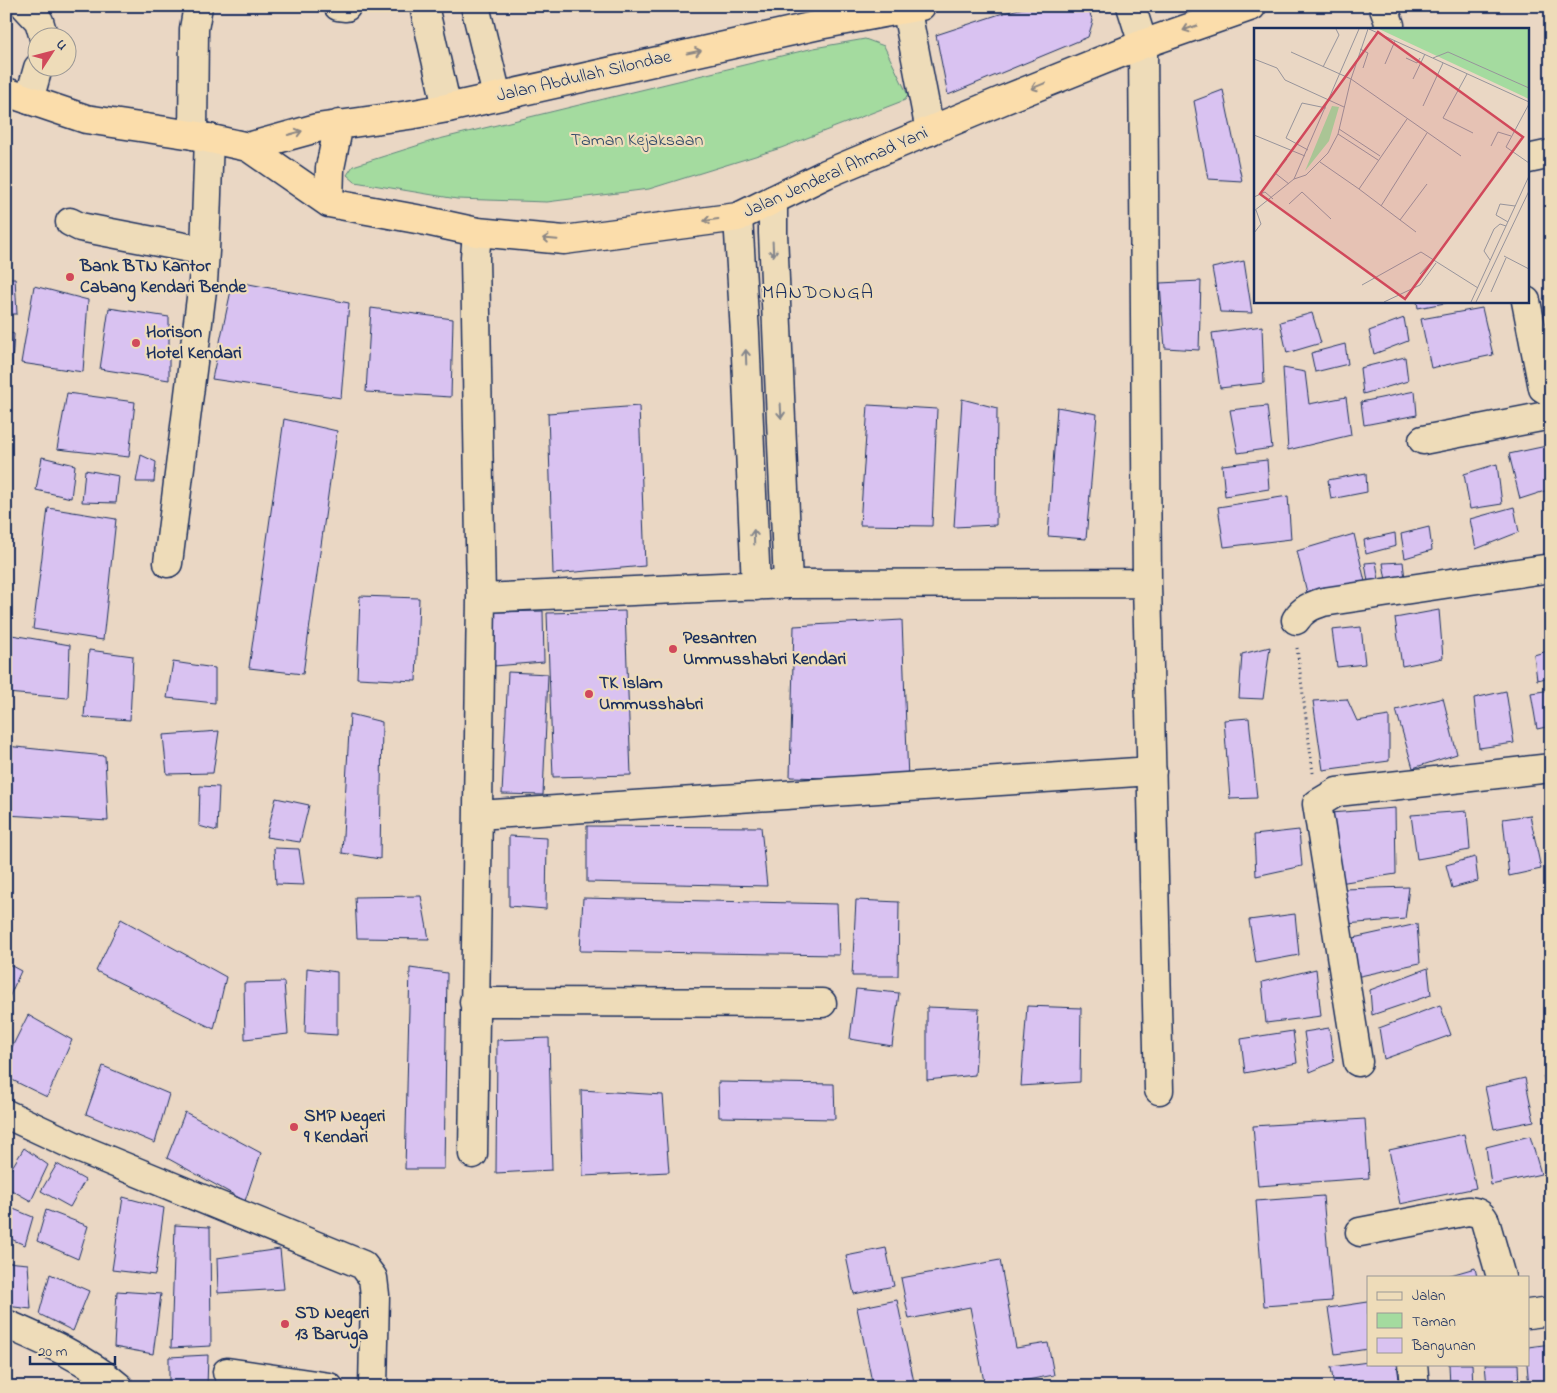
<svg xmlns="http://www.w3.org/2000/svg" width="1557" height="1393" viewBox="0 0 1557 1393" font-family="'Indie Flower',sans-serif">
<rect width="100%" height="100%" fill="#ead7c4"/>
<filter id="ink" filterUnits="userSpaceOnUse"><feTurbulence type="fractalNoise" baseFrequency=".02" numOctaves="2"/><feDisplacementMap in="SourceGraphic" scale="10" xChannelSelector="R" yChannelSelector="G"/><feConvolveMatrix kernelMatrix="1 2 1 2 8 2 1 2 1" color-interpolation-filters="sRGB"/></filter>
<g filter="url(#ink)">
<path fill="#a4db9f" stroke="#60857e" d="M865 39 884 46 908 95 905 100 781 148 649 189 547 202 457 199 355 182 347 175 353 166 435 140 814 48Z"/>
<path fill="#d9c2f1" stroke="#1b2f5e" d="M1031 6H1083L1089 12 1093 21 1088 37 948 95 936 35 1000 14Z
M1223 90 1242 181 1208 179 1194 101Z
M1244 261 1252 313 1220 312 1212 268Z
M6 278H15L17 314H6Z
M233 281 349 303 341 398 212 379Z
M1201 281 1199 350 1165 348 1160 283Z
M34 286 88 300 83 372 21 363Z
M1417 301H1455L1418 308Z
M109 308 169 317V380L100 369Z
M371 308 453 319 451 397 366 392Z
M1482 308 1493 355 1431 368 1421 319Z
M1312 313 1321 343 1287 353 1280 322Z
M1404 318 1408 341 1374 354 1369 331Z
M1262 326 1264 383 1220 388 1212 333Z
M6 332 14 334 9 406H6Z
M1345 344 1348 364 1315 372 1311 353Z
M1405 357 1408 381 1363 394 1360 368Z
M1283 368 1305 372 1309 404 1346 397 1351 435 1288 450Z
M1415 391 1417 415 1364 425 1361 402Z
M67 393 135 402 129 457 57 449Z
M962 399 997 408 996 525 954 527Z
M868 405 937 409 932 526 860 525Z
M639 406 645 566 553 574 548 413Z
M1267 406 1272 448 1238 453 1230 410Z
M1057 407 1097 414 1086 539 1048 536Z
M284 419 337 431 303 674 249 668Z
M1551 445V489L1520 499 1509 454Z
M141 455 156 462 154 482H136Z
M42 457 75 465 71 498 36 490Z
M1267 460 1269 489 1225 496 1222 465Z
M1497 464 1502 504 1470 509 1464 474Z
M85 470 119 476 116 503 82 502Z
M1366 473 1367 492 1331 499 1328 480Z
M1288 496 1291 539 1224 547 1218 507Z
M1514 507 1519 532 1476 549 1470 519Z
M48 508 116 519 103 640 33 629Z
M1429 527 1432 550 1405 558 1401 534Z
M1395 533 1396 546 1366 554 1364 540Z
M1354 534 1366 586 1309 601 1297 551Z
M1376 562 1380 586 1369 588 1365 563Z
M1403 562 1405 579 1387 586 1383 563Z
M360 596 419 598 416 681 357 678Z
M1439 610 1443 658 1402 666 1395 618Z
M543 611 544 662 494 666 495 612Z
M625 611 631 775 553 777 547 613Z
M902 620 908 780 790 777 794 626Z
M1361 627 1365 664 1337 667 1332 630Z
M6 634 70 645 68 698 6 693Z
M1270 647 1263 699 1239 698 1242 654Z
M89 650 133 656 130 720 84 717Z
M1551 650V677L1537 680 1534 655Z
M173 662 215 668V703L167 698Z
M508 672 548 674 543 795 502 794Z
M1551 690V726L1537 729 1531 693Z
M1506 691 1514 743 1479 748 1474 698Z
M1443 698 1457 754 1413 768 1396 710Z
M1347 699 1357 721 1389 716V761L1323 770 1313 701Z
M350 714 382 722 380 859 342 853Z
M1249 718 1257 798 1230 799 1224 720Z
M219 731 213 773 167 774 163 735Z
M6 746 105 756 108 821 6 815Z
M200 786 219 787 217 831 199 826Z
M276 798 309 805 300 842 266 837Z
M1551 806V844L1546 807Z
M1395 808 1396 874 1333 884 1330 813Z
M1467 811 1470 850 1417 859 1411 815Z
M1530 815 1541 869 1509 876 1503 819Z
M587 826 761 827 767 886 587 882Z
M1299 830 1302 866 1256 876 1254 835Z
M509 836 547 838 546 909 509 906Z
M274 848 299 849 304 885 276 884Z
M1475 857 1478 881 1452 888 1446 865Z
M1409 887 1405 919 1346 924 1343 889Z
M421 896 429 939 357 938 355 897Z
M583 898 837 904 839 955 580 951Z
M856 900 899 902 898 976H852Z
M1295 914 1299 955 1256 963 1249 920Z
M121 919 226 977 214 1029 96 971Z
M1417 924 1420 963 1351 978 1344 940Z
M6 963 21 971 6 1004Z
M307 968 337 972V1035L305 1033Z
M410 968 447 973 444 1169H405Z
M1428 968 1431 995 1372 1015 1370 990Z
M1316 969 1321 1016 1266 1023 1262 982Z
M284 982 288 1034 245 1039 244 983Z
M856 989 899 993 892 1046 850 1039Z
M1440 1005 1451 1035 1384 1059 1379 1028Z
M1027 1006 1081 1008 1080 1082 1021 1086Z
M927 1007 979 1009 975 1075 927 1080Z
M28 1015 72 1040 47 1097 6 1077V1059Z
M1329 1028 1334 1062 1310 1072 1304 1032Z
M1293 1031 1297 1063 1245 1073 1241 1039Z
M549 1038 552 1170 496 1173 497 1040Z
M103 1066 169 1094 155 1143 86 1114Z
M1551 1074V1104L1543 1076Z
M1525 1078 1534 1121 1494 1129 1485 1087Z
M718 1082 834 1084 835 1119 719 1117Z
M581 1090 663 1095 669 1172 583 1176Z
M185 1112 261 1153 245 1201 167 1158Z
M1365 1119 1369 1178 1258 1186 1253 1126Z
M1464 1134 1476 1188 1400 1204 1389 1150Z
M1530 1136 1541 1174 1491 1185 1486 1147Z
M24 1148 48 1165 31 1201 6 1187V1177Z
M57 1164 85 1180 70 1207 41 1191Z
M1323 1196 1332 1301 1264 1306 1256 1201Z
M123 1197 164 1208 155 1275 112 1270Z
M6 1206 33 1217 25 1245 6 1237Z
M46 1210 88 1226 78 1259 37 1241Z
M175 1225 210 1227 211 1346 171 1348Z
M886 1248 894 1286 854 1294 846 1256Z
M280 1249 284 1289 218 1293 217 1258Z
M1000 1260 1016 1348 1048 1343 1054 1375 1022 1381 1023 1387H985L970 1307 909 1319 901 1278Z
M6 1262 28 1264 31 1309 6 1306Z
M1475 1268 1477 1277H1444Z
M50 1274 89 1291 73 1331 39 1314Z
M117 1291 161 1294 153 1354 114 1347Z
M897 1300 915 1387H873L857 1308Z
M1368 1302V1349L1335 1354 1328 1308Z
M1551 1344V1387H1529L1527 1364 1528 1347Z
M208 1355 207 1387H169V1357Z
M1368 1362V1364H1397L1400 1387H1334L1331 1367Z
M1449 1364H1472L1473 1387H1450Z
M1485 1364H1518L1519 1387H1487Z"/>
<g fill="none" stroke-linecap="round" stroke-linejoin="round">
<defs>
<path id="minor" d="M25 6 39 21 44 38
M338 6 346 7
M424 6 447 108
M475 6 497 96
M906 6 930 131
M1131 6 1143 44 1147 583 1159 1090
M1383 6 1390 25 1388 29
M29 100 38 68
M193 135 194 29 198 6
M1528 159 1551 154
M773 200V233L788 584
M738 217 745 333 756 586
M70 222 80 227 205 251 203 282 168 563
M477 232 475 257 481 598 788 584 1147 583
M205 251 209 138
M1526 301 1543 388 1551 393
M1423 440 1551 415
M1296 620C1303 609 1311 606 1323 602L1551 568
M478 815 1152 771
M474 1002 822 1003
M1358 1062 1317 804 1337 792 1551 768
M6 1114 81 1149 363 1265 373 1278 375 1295 373 1387
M473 1154 481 598
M1360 1232 1468 1211C1476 1212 1481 1213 1485 1221L1501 1277
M1528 1314 1551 1311
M6 1324C45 1341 87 1359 119 1387
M1413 1364 1415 1387
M227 1372 329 1387"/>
<path id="highway" d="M6 92 86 119 193 135 248 147 329 203 422 220 477 232 564 240 738 217 826 174 1001 101 1143 44 1252 6
M248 147 317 128 409 115 447 108 819 25 921 6
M329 203 330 168 339 124"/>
</defs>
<use href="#minor" stroke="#1b2f5e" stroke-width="31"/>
<use href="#highway" stroke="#1b2f5e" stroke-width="31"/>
<path stroke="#1b2f5e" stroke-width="3" stroke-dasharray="1 4" stroke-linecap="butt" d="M1297 648 1313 773"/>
<use href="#minor" stroke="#eedcb9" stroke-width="28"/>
<use href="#highway" stroke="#fbddab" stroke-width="28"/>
</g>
<defs><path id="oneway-shaft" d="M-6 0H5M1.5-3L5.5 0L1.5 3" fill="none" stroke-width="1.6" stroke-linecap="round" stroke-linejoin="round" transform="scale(1.25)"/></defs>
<g stroke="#8b8684">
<use href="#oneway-shaft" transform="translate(1190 28) rotate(161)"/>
<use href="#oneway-shaft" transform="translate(694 52) rotate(-12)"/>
<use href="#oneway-shaft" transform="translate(1038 86) rotate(158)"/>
<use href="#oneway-shaft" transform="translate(295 133) rotate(-15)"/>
<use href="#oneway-shaft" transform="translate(711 220) rotate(172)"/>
<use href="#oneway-shaft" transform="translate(550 239) rotate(-175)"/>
</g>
<g stroke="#84868c">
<use href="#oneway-shaft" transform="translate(773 249) rotate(87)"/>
<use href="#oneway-shaft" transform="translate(746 357) rotate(-92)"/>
<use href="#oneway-shaft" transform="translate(781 411) rotate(87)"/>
<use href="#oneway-shaft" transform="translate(754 537) rotate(-92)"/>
</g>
</g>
<g fill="#d1495b" stroke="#eedcb9" stroke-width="2">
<circle cx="70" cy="277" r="5"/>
<circle cx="136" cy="343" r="5"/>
<circle cx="673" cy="649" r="5"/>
<circle cx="589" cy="694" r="5"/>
<circle cx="294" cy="1127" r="5"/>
<circle cx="285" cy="1324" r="5"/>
</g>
<g text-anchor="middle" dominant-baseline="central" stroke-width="4.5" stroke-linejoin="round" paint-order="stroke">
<g font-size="18" fill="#1b2f5e" stroke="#eedcb9">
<text transform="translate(584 77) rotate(-13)">Jalan Abdullah Silondae</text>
<text transform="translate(836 173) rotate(-24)">Jalan Jenderal Ahmad Yani</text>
</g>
<g font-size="18" fill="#304968" stroke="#eedcb9">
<text x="637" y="141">Taman Kejaksaan</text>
</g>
<g font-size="18" font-weight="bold" fill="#1b2f5e" stroke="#eedcb9" text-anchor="start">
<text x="80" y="267">Bank BTN Kantor<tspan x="80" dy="21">Cabang Kendari Bende</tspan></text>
<text x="146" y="333">Horison<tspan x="146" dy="21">Hotel Kendari</tspan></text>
<text x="683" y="639">Pesantren<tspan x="683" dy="21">Ummusshabri Kendari</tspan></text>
<text x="599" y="684">TK Islam<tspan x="599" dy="21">Ummusshabri</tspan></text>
<text x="304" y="1117">SMP Negeri<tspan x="304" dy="21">9 Kendari</tspan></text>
<text x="295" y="1314">SD Negeri<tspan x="295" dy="21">13 Baruga</tspan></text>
</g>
<g font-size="20" letter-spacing="1" fill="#1b2f5e" stroke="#eedcb9">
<text x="818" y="293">MANDONGA</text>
</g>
</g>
<g transform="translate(1254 28)">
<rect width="275" height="275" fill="#ead7c4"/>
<path d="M125 1H275V71ZM78 78 85 79 75 113 51 143Z" fill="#a4db9f"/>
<path fill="none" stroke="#97949b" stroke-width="1" d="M115 1 275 74M106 21 114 25 109 40M37 24 97 51 207 128M152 30 163 35 166 30M179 30 194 24 275 60M0 31 23 40 31 52 90 79M131 36 141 13M69 39 85 7 82 1M213 46 189 90 219 105M159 51 171 26M275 76 252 119 275 135M169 78 189 35M85 101 126 128M84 106 124 132M0 107 51 128M237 118 244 104 257 108M54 122 32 110 48 75 72 80M33 131 21 145 35 156M66 134 105 161 153 91M40 151 105 1M105 161 162 204M0 169 11 164 19 171M35 176 48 164 77 191M127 178 173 105M0 183 40 151 52 147 74 125 84 106 97 51 114 1M146 192 173 156M254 194 242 187 246 176 261 178M0 205 7 196 2 182M250 228 275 241M236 232 230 223 240 201 246 196 252 198M166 246 179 232M108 257 167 224 224 260M237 264 252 230M130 274 166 257 182 235M217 274 275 148M222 274 275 163"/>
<path fill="#d1495b" fill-opacity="0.15" stroke="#d1495b" stroke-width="2.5" d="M124 4 269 109 151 271 6 166Z"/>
<rect width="275" height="275" fill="none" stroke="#1b2f5e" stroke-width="2.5"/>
</g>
<rect width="1557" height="1393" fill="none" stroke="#eedcb9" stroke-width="25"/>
<rect x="12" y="12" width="1532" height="1368" fill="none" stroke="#1b2f5e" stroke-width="2" filter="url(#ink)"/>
<rect x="1367" y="1276" width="162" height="90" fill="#eedcb9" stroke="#9a9795"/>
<rect x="1377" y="1292" width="25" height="8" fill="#eedcb9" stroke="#9a9795"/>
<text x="1412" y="1300" font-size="15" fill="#1b2f5e">Jalan</text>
<rect x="1377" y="1313" width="25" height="15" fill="#a4db9f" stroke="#9a9795"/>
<text x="1412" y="1326" font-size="15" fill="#1b2f5e">Taman</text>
<rect x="1377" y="1338" width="25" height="15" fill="#d9c2f1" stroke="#9a9795"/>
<text x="1412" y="1350" font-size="15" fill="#1b2f5e">Bangunan</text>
<g transform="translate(52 52) rotate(54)"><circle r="24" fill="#eedcb9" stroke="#9a9795"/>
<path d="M0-4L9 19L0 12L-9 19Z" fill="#d1495b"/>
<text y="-8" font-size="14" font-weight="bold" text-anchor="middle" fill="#1b2f5e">U</text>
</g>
<path d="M30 1356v8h85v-8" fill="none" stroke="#1b2f5e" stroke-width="2.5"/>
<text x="38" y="1356" font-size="15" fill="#1b2f5e" stroke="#eedcb9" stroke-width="4" paint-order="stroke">20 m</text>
</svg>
